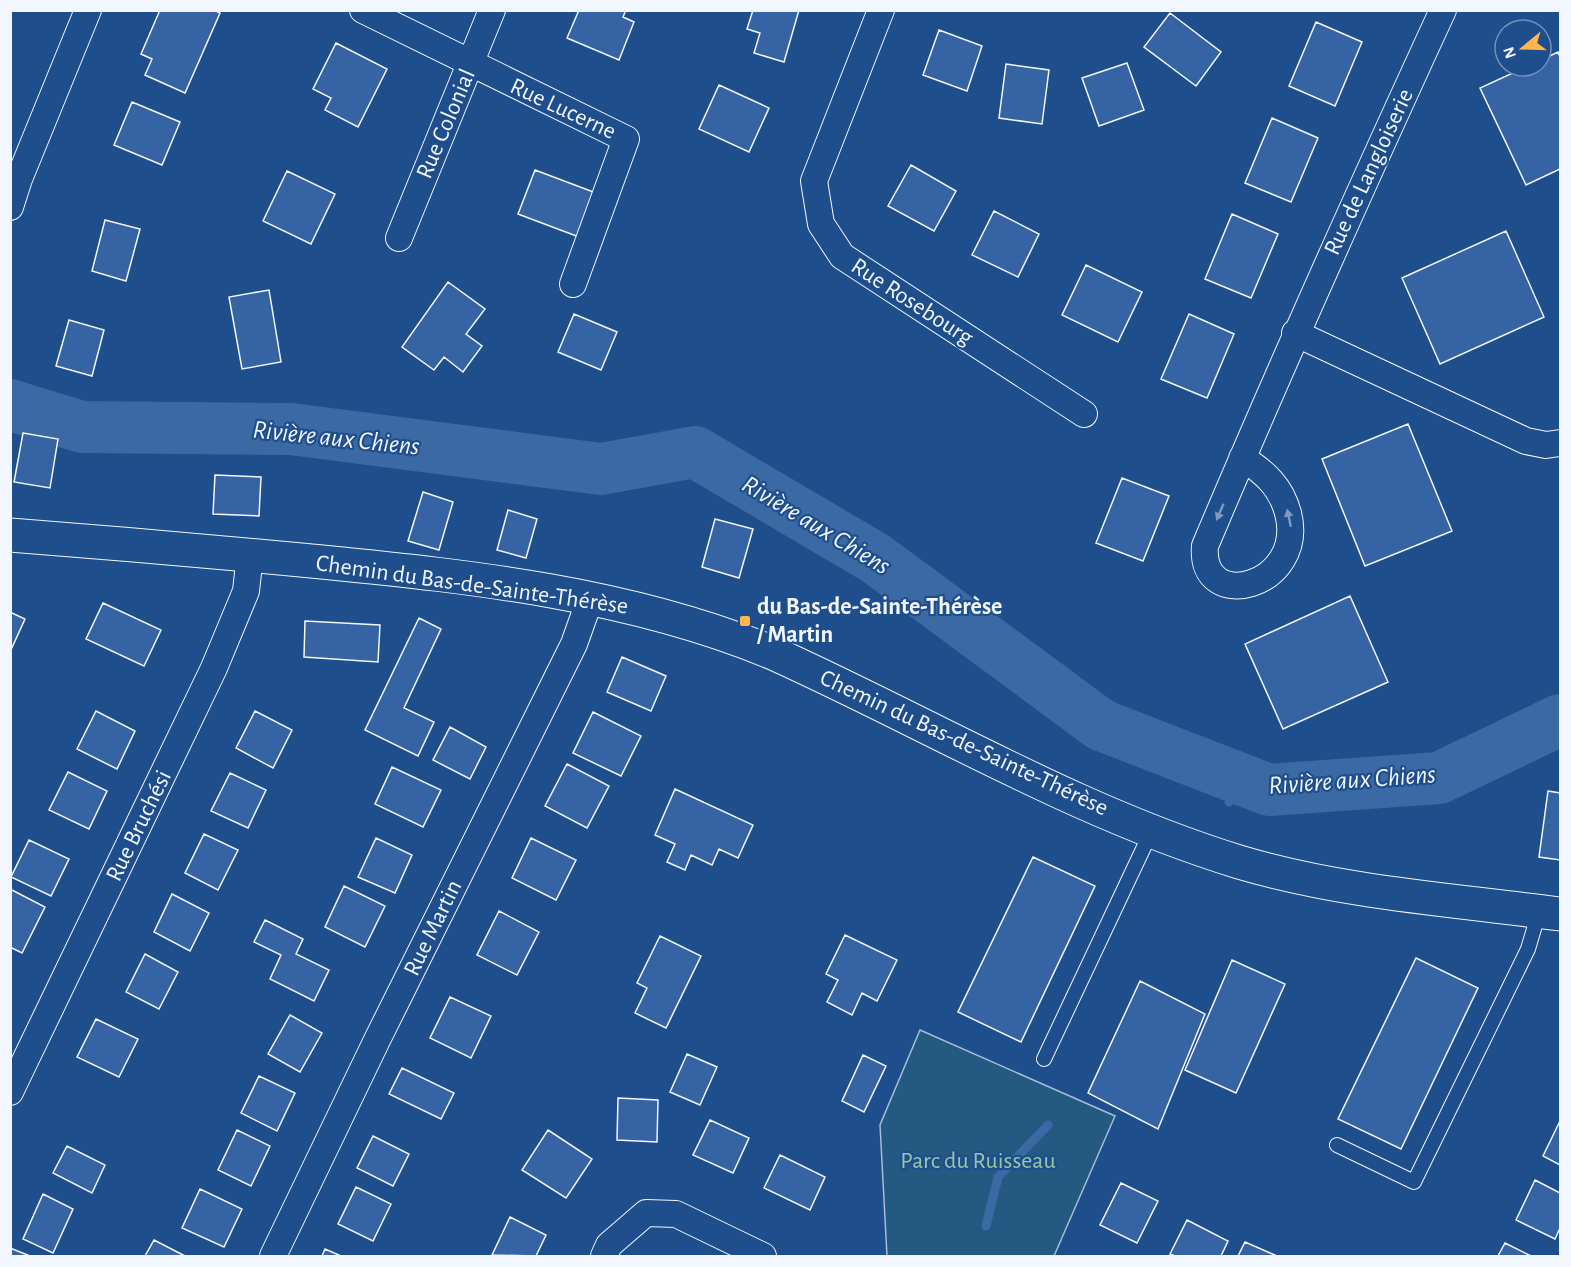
<svg xmlns="http://www.w3.org/2000/svg" width="1571" height="1267" viewBox="0 0 1571 1267" font-family="'Alegreya Sans',sans-serif">
<rect width="100%" height="100%" fill="#1f4e8c"/>
<path fill="#245a82" stroke="#a8bbd7" stroke-width="1.5" d="M920 1030 1115 1116 1054 1256H887L880 1125Z"/>
<g fill="none" stroke-linecap="round" stroke-linejoin="round">
<path stroke="#3b69a3" stroke-width="9" d="M1229 802 1240 781
M986 1226 998 1177 1048 1125"/>
<path stroke="#3b69a3" stroke-width="52" d="M10 405 82 427 291 429 601 469 695 452 875 558 1101 725 1269 790 1439 778 1560 720"/>
</g>
<path fill="#3563a3" stroke="#f2f6ff" stroke-width="1.5" d="M160 10H214L220 13 185 93 145 75 152 59 141 54Z
M579 10H626L623 17 634 22 619 60 567 38Z
M753 10H799L784 62 754 53 760 33 747 29Z
M1170 13 1221 52 1196 86 1144 47Z
M1316 22 1362 42 1335 106 1289 86Z
M939 30 982 46 967 91 923 75Z
M336 43 387 69 358 127 325 110 331 98 313 89Z
M1558 52 1560 57V169L1526 185 1480 88 1528 66H1541V60Z
M1127 63 1144 110 1099 126 1082 78Z
M1006 64 1049 70 1042 124 999 118Z
M719 85 769 108 749 152 699 129Z
M132 102 180 122 162 165 114 145Z
M1272 118 1318 138 1291 202 1245 183Z
M911 165 956 191 934 231 888 206Z
M535 170 596 193 579 237 518 214Z
M287 171 335 194 311 244 263 221Z
M994 211 1039 234 1018 277 972 255Z
M1232 214 1278 234 1251 298 1205 279Z
M105 220 140 229 126 281 92 271Z
M1506 231 1544 317 1440 364 1402 278Z
M1086 265 1142 292 1118 342 1062 315Z
M448 282 485 309 466 334 482 346 463 372 444 357 434 370 402 347Z
M269 290 281 362 242 369 229 297Z
M574 314 617 332 601 370 558 352Z
M1189 314 1234 334 1207 398 1161 379Z
M69 320 104 330 92 376 56 366Z
M1408 424 1452 531 1365 566 1322 459Z
M23 433 58 439 50 488 14 482Z
M215 475 261 477 259 516 213 514Z
M1122 478 1169 496 1143 561 1096 543Z
M423 492 453 502 439 550 408 541Z
M508 510 537 519 526 558 497 550Z
M715 519 753 529 739 578 702 567Z
M1350 596 1388 682 1283 729 1245 644Z
M103 603 161 630 144 666 86 639Z
M10 612 25 619 10 652Z
M419 618 441 629 404 708 434 722 418 756 365 730Z
M305 621 380 625 378 662 304 657Z
M622 657 666 676 651 711 607 692Z
M96 711 135 731 117 769 77 749Z
M255 711 292 730 273 768 236 748Z
M593 712 641 736 621 776 573 753Z
M450 727 486 747 470 779 433 760Z
M567 764 609 786 587 828 545 806Z
M392 767 441 790 423 827 375 804Z
M68 772 107 791 89 829 49 810Z
M230 773 266 790 248 828 211 811Z
M675 789 753 825 738 858 719 849 712 865 691 855 685 870 667 862 675 844 655 835Z
M1548 791 1560 793V860L1539 857Z
M204 834 238 850 218 890 185 873Z
M376 838 412 855 395 893 358 877Z
M531 838 576 860 556 900 512 878Z
M29 840 69 859 51 896 11 877Z
M1033 857 1095 886 1021 1042 958 1012Z
M344 886 385 906 365 947 325 927Z
M10 889 45 907 22 953 10 947Z
M172 894 209 913 190 951 154 932Z
M499 911 539 932 517 975 477 955Z
M265 920 303 939 296 954 329 970 314 1001 270 979 281 955 254 942Z
M845 935 897 960 877 1001 862 993 852 1015 827 1002 838 980 826 974Z
M660 936 701 956 666 1028 635 1013 647 988 637 983Z
M145 954 178 972 159 1009 126 992Z
M1416 958 1478 988 1401 1149 1338 1119Z
M1232 960 1285 984 1236 1093 1185 1070Z
M1140 981 1205 1014 1158 1129 1088 1093Z
M450 997 491 1016 471 1058 430 1038Z
M290 1015 322 1033 300 1072 268 1054Z
M96 1019 138 1039 119 1077 77 1057Z
M687 1054 717 1067 700 1105 670 1092Z
M863 1055 886 1066 864 1112 842 1101Z
M402 1068 454 1093 441 1119 389 1094Z
M259 1076 295 1093 277 1131 241 1113Z
M618 1098 658 1100 657 1142 617 1140Z
M710 1120 749 1138 733 1173 693 1155Z
M1560 1121V1165L1543 1156Z
M237 1130 270 1146 251 1186 218 1170Z
M548 1130 592 1159 566 1198 522 1170Z
M373 1136 409 1154 393 1186 357 1168Z
M67 1146 105 1165 92 1193 53 1173Z
M780 1155 825 1177 810 1210 764 1188Z
M1535 1180 1560 1193V1228L1555 1239 1516 1220Z
M1121 1183 1158 1201 1137 1243 1100 1225Z
M356 1187 391 1204 373 1241 338 1224Z
M200 1189 242 1209 224 1247 182 1228Z
M43 1194 73 1209 53 1253 23 1239Z
M510 1217 546 1235 536 1256 492 1255Z
M1187 1220 1228 1241 1221 1256H1175L1170 1254Z
M154 1240 185 1256H145Z
M1245 1242 1277 1256H1238Z
M1505 1243 1531 1256H1498Z
M10 1248 30 1256H10Z
M325 1249 341 1256H322Z"/>
<g fill="none" stroke-linecap="round" stroke-linejoin="round">
<defs>
<path id="lane" d="M1044 1059 1152 830
M1337 1145 1414 1182 1528 949 1539 912"/>
<path id="street" d="M363 10 626 139 573 284
M881 10 814 181 821 224 842 256 1084 414
M10 207 19 179 88 10
M399 238 492 10
M1295 333 1526 441 1546 445 1560 443
M1242 458C1265 472 1281 487 1288 513 1307 587 1199 615 1205 546 1281 366 1361 188 1443 10
M10 1092 214 668 246 591 250 555
M273 1256 377 1040 574 644 590 599
M604 1256 609 1245 646 1213 676 1214 763 1256"/>
<path id="secondary" d="M10 535C114 543 218 552 322 562 474 577 631 594 773 653 928 723 1076 812 1239 862 1343 893 1454 900 1560 914"/>
</defs>
<use href="#lane" stroke="#f2f6ff" stroke-width="16"/>
<use href="#street" stroke="#f2f6ff" stroke-width="28"/>
<use href="#secondary" stroke="#f2f6ff" stroke-width="35"/>
<use href="#lane" stroke="#1f4e8c" stroke-width="14"/>
<use href="#street" stroke="#1f4e8c" stroke-width="26"/>
<use href="#secondary" stroke="#1f4e8c" stroke-width="33"/>
</g>
<defs><path id="oneway-solid" d="M-6-.8H1V-3.2L6.5 0L1 3.2V.8H-6Z" transform="scale(1.5)"/></defs>
<g fill="#7e9ac0">
<use href="#oneway-solid" transform="translate(1220 512) rotate(113)"/>
<use href="#oneway-solid" transform="translate(1289 518) rotate(-102)"/>
</g>
<rect fill="#ffb74d" stroke="#1f4e8c" stroke-width="2" x="739" y="615" width="12" height="12" rx="3"/>
<g text-anchor="middle" dominant-baseline="central" stroke-width="4.5" stroke-linejoin="round" paint-order="stroke">
<g font-size="24" fill="#f2f6ff" stroke="#1f4e8c">
<text transform="translate(563 109) rotate(25)">Rue Lucerne</text>
<text transform="translate(446 124) rotate(-67)">Rue Colonial</text>
<text transform="translate(1369 172) rotate(-65)">Rue de Langloiserie</text>
<text transform="translate(912 302) rotate(33)">Rue Rosebourg</text>
<text transform="translate(472 585) rotate(8)">Chemin du Bas-de-Sainte-Thérèse</text>
<text transform="translate(964 743) rotate(25)">Chemin du Bas-de-Sainte-Thérèse</text>
<text transform="translate(139 826) rotate(-64)">Rue Bruchési</text>
<text transform="translate(433 928) rotate(-64)">Rue Martin</text>
</g>
<g font-size="24" font-weight="bold" fill="#f2f6ff" stroke="#1f4e8c" text-anchor="start">
<text x="757" y="607">du Bas-de-Sainte-Thérèse<tspan x="757" dy="28">/ Martin</tspan></text>
</g>
<g font-size="24" fill="#97c8a6" stroke="#1f4e8c">
<text x="978" y="1161">Parc du Ruisseau</text>
</g>
<g font-size="26" font-style="italic" fill="#f2f6ff" stroke="#1f4e8c">
<text transform="translate(336 438) rotate(6)">Rivière aux Chiens</text>
<text transform="translate(816 525) rotate(31)">Rivière aux Chiens</text>
<text transform="translate(1352 780) rotate(-4)">Rivière aux Chiens</text>
</g>
</g>
<rect width="1571" height="1267" fill="none" stroke="#f2f6ff" stroke-width="24"/>
<g transform="translate(1523 48) rotate(251)"><circle r="28" fill="#1f4e8c" stroke="#7391ba" stroke-width="1.5"/>
<path d="M0-4.5L10 22L0 15L-10 22Z" fill="#ffb74d"/>
<text y="-9" font-size="16" font-weight="bold" text-anchor="middle" fill="#f2f6ff">N</text>
</g>
</svg>
